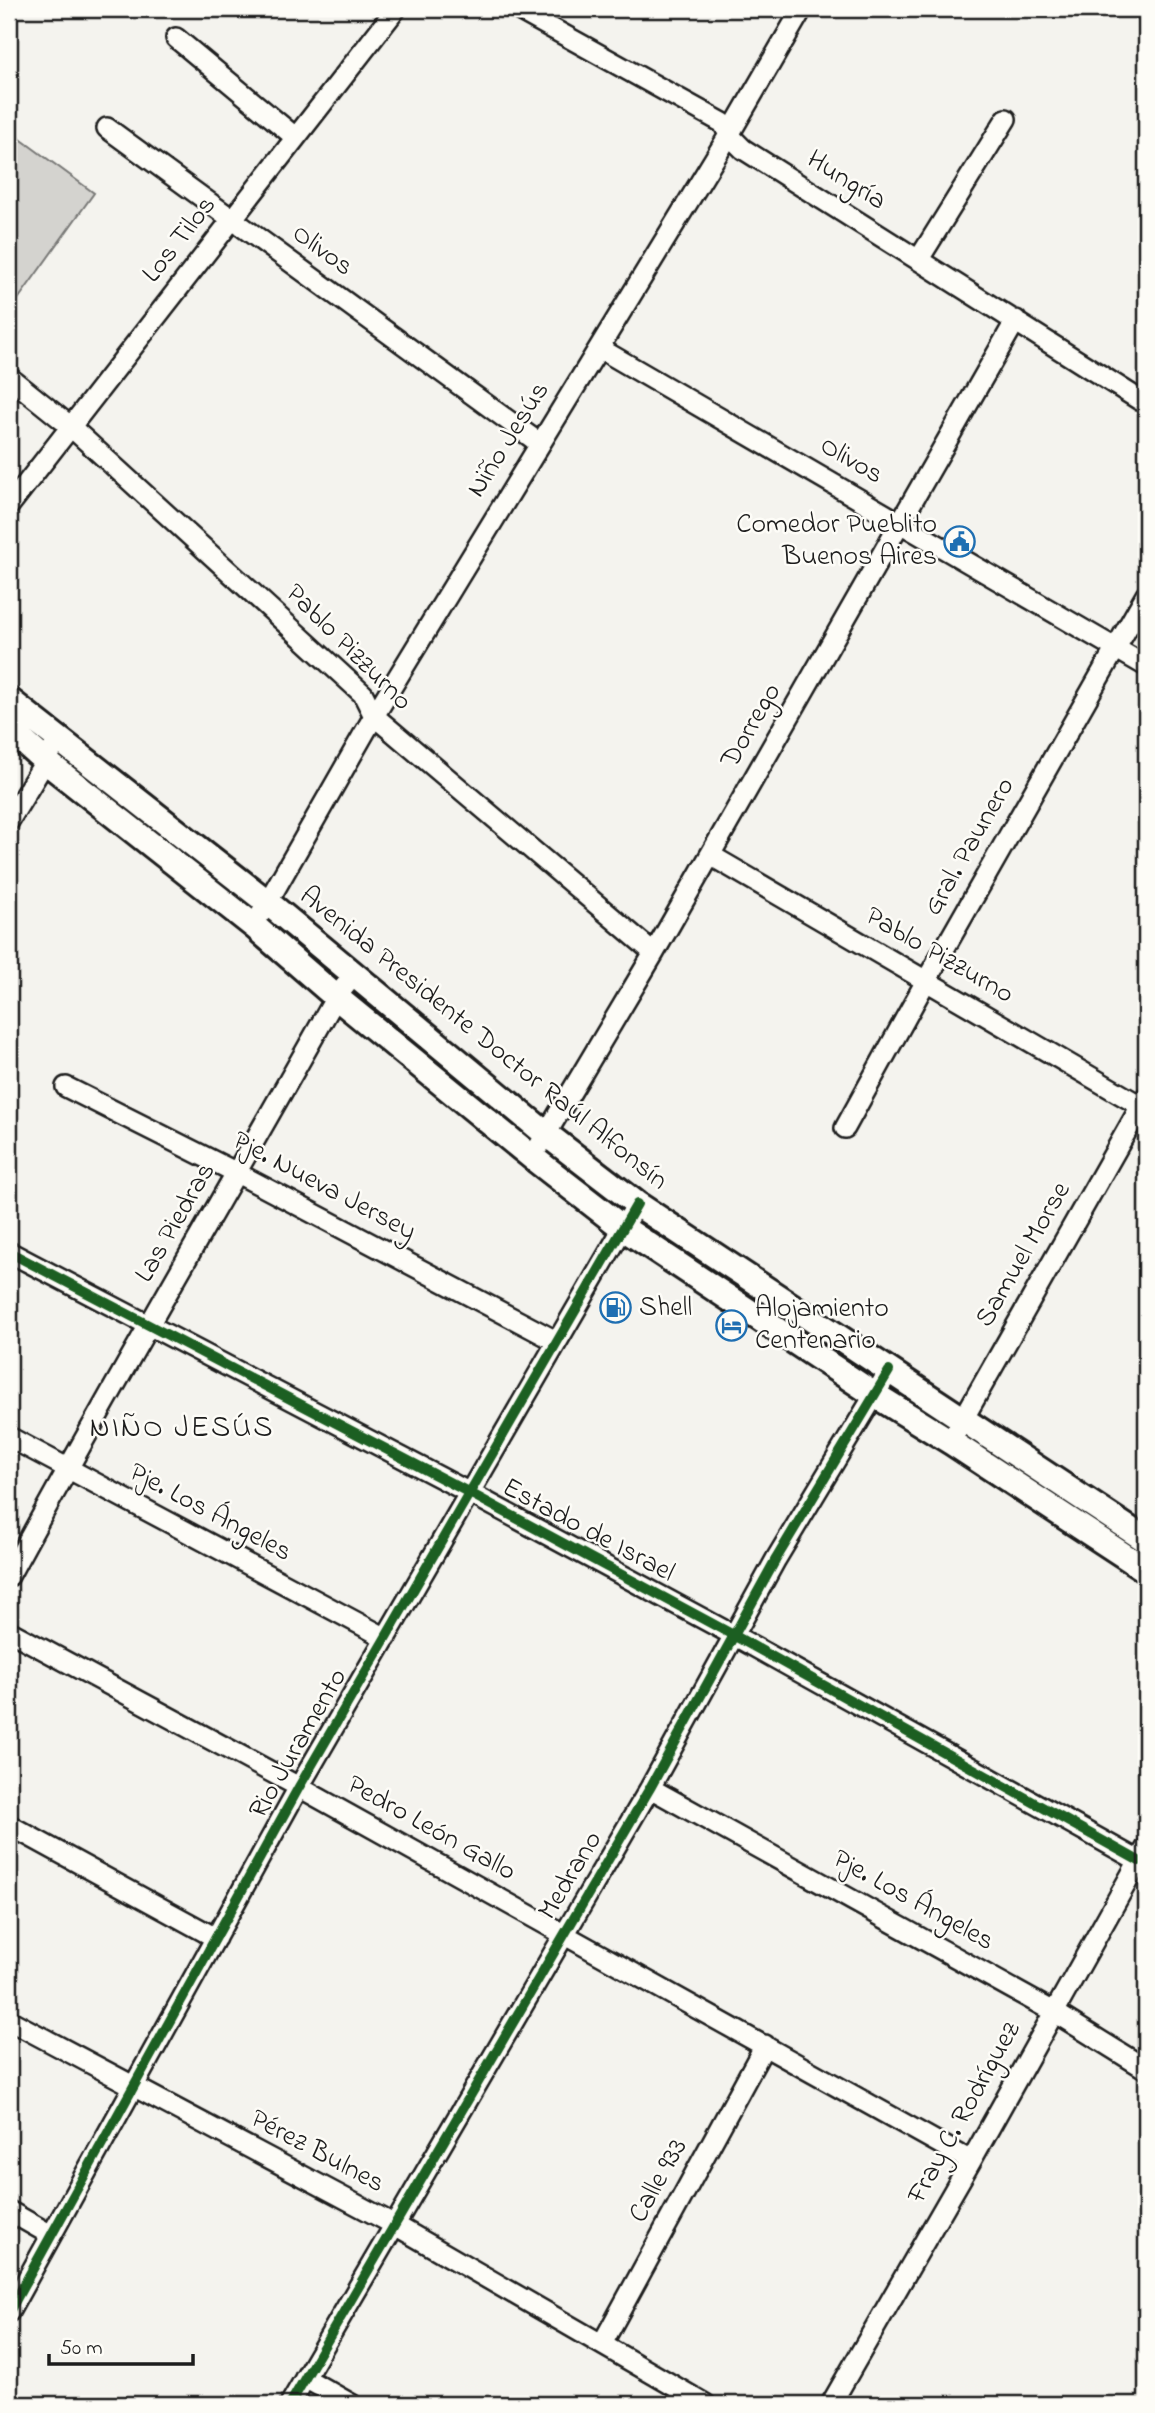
<svg xmlns="http://www.w3.org/2000/svg" width="1155" height="2413" viewBox="0 0 1155 2413" font-family="'Indie Flower',sans-serif">
<rect width="100%" height="100%" fill="#f4f3ee"/>
<filter id="ink" filterUnits="userSpaceOnUse"><feTurbulence type="fractalNoise" baseFrequency=".0143" numOctaves="2"/><feDisplacementMap in="SourceGraphic" scale="14" xChannelSelector="R" yChannelSelector="G"/><feConvolveMatrix kernelMatrix="1 2 1 2 8 2 1 2 1" color-interpolation-filters="sRGB"/></filter>
<g filter="url(#ink)">
<path fill="#d4d3cf" stroke="#787876" stroke-width="2" d="M15 135 94 193 9 312V143Z"/>
<g fill="none" stroke-linecap="round" stroke-linejoin="round">
<defs>
<path id="minor" d="M517 9 723 123 729 135 743 149 1146 404
M176 38 295 137
M107 128 539 443
M919 259 1006 119
M599 348 1146 666
M9 377 70 426 363 694 374 716 654 953
M9 506 396 9
M9 821 52 750
M710 855 1146 1109
M262 912 374 716 729 135 802 9
M66 1087 237 1173 556 1341
M845 1128 926 981 1146 595
M539 1146 654 953 1016 320
M9 1252 468 1492 735 1636 1139 1861
M957 1430 1146 1097
M9 1437 386 1638
M9 1576C114 1381 228 1190 336 997L354 975
M9 1631 299 1787 971 2161
M650 1788 1054 2012 1146 2069
M9 1825 216 1938
M9 2020 395 2225 705 2404
M9 2211 51 2235
M9 2312 299 1787 637 1204
M602 2344 765 2045
M305 2378 351 2404
M290 2404 650 1788 776 1559 889 1371
M831 2404 971 2161 1146 1848"/>
<path id="major" d="M9 700 267 902 546 1134 637 1204 1146 1540
M9 729 44 760 254 926 336 997 533 1158 623 1228 875 1395 951 1442 1146 1570"/>
</defs>
<use href="#minor" stroke="#1c1c1c" stroke-width="24"/>
<use href="#major" stroke="#1c1c1c" stroke-width="30"/>
<use href="#minor" stroke="#fdfcf7" stroke-width="19"/>
<use href="#major" stroke="#fdfcf7" stroke-width="24"/>
<defs>
<path id="cycleway" d="M9 1252 468 1492 735 1636 1139 1861
M9 2312 299 1787 637 1204
M290 2404 650 1788 776 1559 889 1371"/>
</defs>
<use href="#cycleway" stroke="#fdfcf7" stroke-width="15"/>
<use href="#cycleway" stroke="#1b5e20" stroke-width="10"/>
</g>
</g>
<defs>
<symbol id="civic-ring" viewBox="-11 -11 22 22"><circle r="9.5" fill="#fdfcf7" stroke="#1f6fb2" stroke-width="1.5"/><path d="M-.6-6.5H3V-4.5H.6V-3L4-1V1h2V6H-6V1h2V-1L-.6-3ZM-1.2 2.5V6h2.4V2.5Z" fill="#1f6fb2"/></symbol>
<symbol id="fuel-ring" viewBox="-11 -11 22 22"><circle r="9.5" fill="#fdfcf7" stroke="#1f6fb2" stroke-width="1.5"/><path d="M-5.5-6h7V0h2V4h1.3V-2.5L3-4.5l.8-.8L6-3V5H2.5V1h-1V6h-7ZM-4.2-4.7v3.2H.2V-4.7Z" fill="#1f6fb2"/></symbol>
<symbol id="hotel-ring" viewBox="-11 -11 22 22"><circle r="9.5" fill="#fdfcf7" stroke="#1f6fb2" stroke-width="1.5"/><path d="M-6-4.5h1.5V1H6V5H4.5V3h-9V5H-6ZM-4 0a1.8 1.8 0 1 1 3.6 0ZM.5 0V-2.5h3Q6-2.5 6 0Z" fill="#1f6fb2"/></symbol>
</defs>
<g fill-rule="evenodd">
<use href="#civic-ring" x="942" y="524" width="35" height="35"/>
<use href="#fuel-ring" x="598" y="1290" width="35" height="35"/>
<use href="#hotel-ring" x="714" y="1308" width="35" height="35"/>
</g>
<g text-anchor="middle" dominant-baseline="central" stroke-width="5" stroke-linejoin="round" paint-order="stroke">
<g font-size="28" fill="#1c1c1c" stroke="#fdfcf7">
<text transform="translate(846 181) rotate(32)">Hungría</text>
<text transform="translate(180 240) rotate(-52)">Los Tilos</text>
<text transform="translate(322 251) rotate(36)">Olivos</text>
<text transform="translate(509 440) rotate(-58)">Niño Jesús</text>
<text transform="translate(851 461) rotate(30)">Olivos</text>
<text transform="translate(348 648) rotate(45)">Pablo Pizzurno</text>
<text transform="translate(752 726) rotate(-60)">Dorrego</text>
<text transform="translate(970 847) rotate(-60)">Gral. Paunero</text>
<text transform="translate(939 956) rotate(30)">Pablo Pizzurno</text>
<text transform="translate(483 1039) rotate(39)">Avenida Presidente Doctor Raúl Alfonsín</text>
<text transform="translate(324 1187) rotate(28)">Pje. Nueva Jersey</text>
<text transform="translate(176 1223) rotate(-60)">Las Piedras</text>
<text transform="translate(1024 1255) rotate(-60)">Samuel Morse</text>
<text transform="translate(210 1513) rotate(28)">Pje. Los Ángeles</text>
<text transform="translate(588 1531) rotate(28)">Estado de Israel</text>
<text transform="translate(299 1744) rotate(-60)">Rio Juramento</text>
<text transform="translate(431 1829) rotate(29)">Pedro León Gallo</text>
<text transform="translate(571 1876) rotate(-59)">Medrano</text>
<text transform="translate(913 1901) rotate(29)">Pje. Los Ángeles</text>
<text transform="translate(965 2113) rotate(-61)">Fray C. Rodríguez</text>
<text transform="translate(317 2152) rotate(28)">Pérez Bulnes</text>
<text transform="translate(659 2181) rotate(-61)">Calle 933</text>
</g>
<g font-size="28" fill="#1c1c1c" stroke="#fdfcf7" text-anchor="start">
<text x="937" y="525" text-anchor="end">Comedor Pueblito<tspan x="937" dy="32">Buenos Aires</tspan></text>
<text x="639" y="1308">Shell</text>
<text x="755" y="1309">Alojamiento<tspan x="755" dy="32">Centenario</tspan></text>
</g>
<g font-size="30" letter-spacing="2" fill="#1c1c1c" stroke="#fdfcf7">
<text x="182" y="1429">NIÑO JESÚS</text>
</g>
</g>
<rect width="1155" height="2413" fill="none" stroke="#fdfcf7" stroke-width="35"/>
<rect x="18" y="18" width="1120" height="2378" fill="none" stroke="#1c1c1c" stroke-width="2.5" filter="url(#ink)"/>
<path d="M49 2354v10h144v-10" fill="none" stroke="#1c1c1c" stroke-width="3.5"/>
<text x="60" y="2354" font-size="21" fill="#1c1c1c" stroke="#fdfcf7" stroke-width="5" paint-order="stroke">50 m</text>
</svg>
